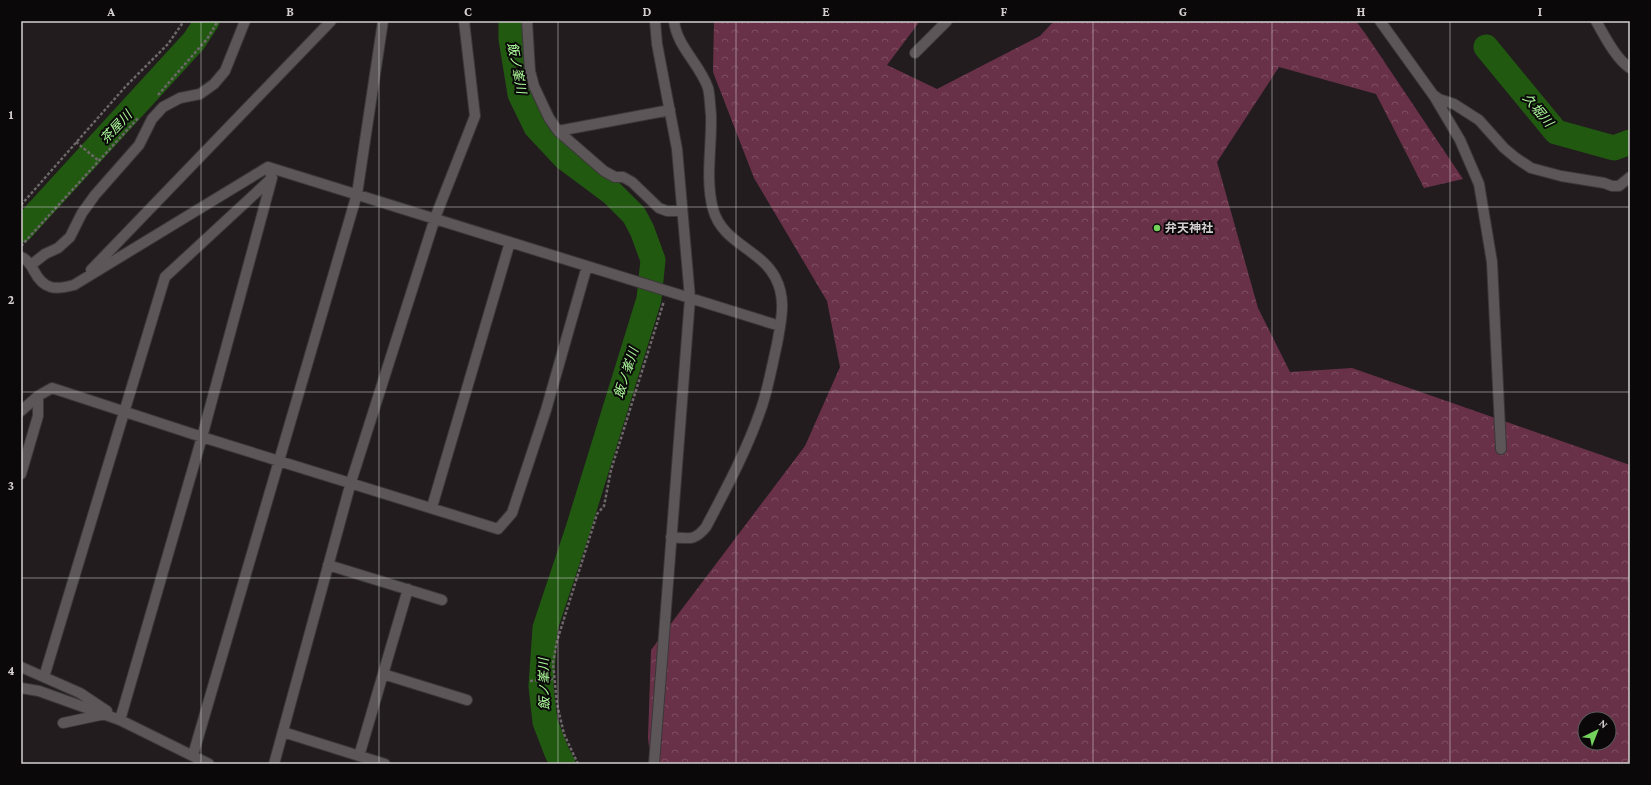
<svg xmlns="http://www.w3.org/2000/svg" width="1651" height="785" viewBox="0 0 1651 785" font-family="'Crimson Pro','Noto Sans JP',serif">
<defs>
<pattern id="forest-crowns" width="20" height="18" patternUnits="userSpaceOnUse"><rect width="20" height="18" fill="#693148"/><path d="M2 6a3 3 0 1 1 6 0M12 15a3 3 0 1 1 6 0" fill="none" stroke="#7e4e61"/></pattern>
</defs>
<rect width="100%" height="100%" fill="#221c1e"/>
<path fill="url(#forest-crowns)" fill-rule="evenodd" d="M714 21H920L887 65 937 89 1040 36 1054 21H1356L1367 36 1463 179 1424 188 1376 94 1279 67 1217 162 1258 308 1290 372 1352 368 1630 465V764H651L648 738 651 650 805 446 840 367 827 301 754 178 713 72ZM1585 719H1609V743H1585Z"/>
<g fill="none" stroke-linecap="round" stroke-linejoin="round">
<path stroke="#215911" stroke-width="25" d="M511 21V39L520 94 536 127 565 158 612 193 634 215 642 230 653 260 649 299 578 529 545 628 541 686 545 722 557 753 563 764
M1486 47 1556 132 1614 148 1630 142
M21 230 194 41 207 21"/>
<defs>
<path id="minor" d="M527 21 530 71 534 86 549 118 558 131 604 171 615 177H623L632 182 659 208 667 211H682
M1380 21 1434 96 1460 140 1479 184 1492 262 1501 449
M1596 21C1604 35 1616 59 1630 68
M915 53 947 21
M1435 96 1439 99 1454 104 1479 120 1504 148 1516 158 1531 168 1561 176 1604 183 1612 186H1619L1630 177
M558 131 670 110
M21 257C27 259 31 265 34 271 44 290 55 290 74 285L268 167 780 326
M31 265 45 254 58 248 70 237 82 213 95 195 139 145 152 119 163 107 180 98 200 94 214 84 225 71 245 21
M91 270 331 21
M21 411 38 396 52 388 202 437 498 529 512 513 546 410 587 266
M21 474 38 416V396
M432 507 510 242
M671 537C688 538 694 542 706 527 726 489 747 450 761 409 768 389 772 366 777 344 781 321 787 299 775 277 760 249 722 243 713 209 705 179 712 146 711 115 710 106 710 96 708 88 700 64 677 47 674 21
M328 565 442 600
M21 667 80 693 107 711
M383 674 467 700
M44 677 165 277 272 178
M21 688 39 691 120 720 209 764
M120 720 202 437 272 178 268 167
M63 723 105 714
M283 732 385 764
M193 755 357 194 383 21
M359 756 408 589
M274 764 351 482 435 218 475 116 464 21
M654 764 690 298 677 149 657 44 655 21"/>
</defs>
<use href="#minor" stroke="#3b3738" stroke-width="12"/>
<path stroke="#6c6768" stroke-width="2.5" stroke-dasharray="3 2" stroke-linecap="butt" d="M158 95 207 39 218 21
M76 142 99 161
M21 205 126 86 168 44 184 21
M21 246 139 117
M530 681 554 679
M578 764 564 734 557 704 553 663 557 641 597 514 604 506 611 470 664 301"/>
<use href="#minor" stroke="#5c5658" stroke-width="10"/>
</g>
<path fill="none" stroke="#d4d0d1" stroke-width="1" stroke-opacity="0.55" d="M201 21V764M379 21V764M558 21V764M736 21V764M915 21V764M1093 21V764M1272 21V764M1450 21V764M21 207H1630M21 392H1630M21 578H1630"/>
<circle fill="#74d25c" stroke="#0a0808" stroke-width="1.5" cx="1157" cy="228" r="4"/>
<g text-anchor="middle" dominant-baseline="central" stroke-width="4" stroke-linejoin="round" paint-order="stroke">
<g font-size="12" font-weight="bold" fill="#d4d0d1" stroke="#0a0808" text-anchor="start">
<text x="1165" y="228">弁天神社</text>
</g>
<g font-size="13" font-style="italic" fill="#acfa9a" stroke="#0a0808">
<text transform="translate(517 68) rotate(79)">飯ノ峯川</text>
<text transform="translate(1538 110) rotate(50)">久堀川</text>
<text transform="translate(116 127) rotate(-47)">茶屋川</text>
<text transform="translate(626 373) rotate(-72)">飯ノ峯川</text>
<text transform="translate(544 684) rotate(-91)">飯ノ峯川</text>
</g>
</g>
<rect width="1651" height="785" fill="none" stroke="#0a0808" stroke-width="44"/>
<g transform="translate(1597 731) rotate(43)"><circle r="19" fill="#0a0808" stroke="#5b5858"/>
<path d="M0-3L7 15L0 10L-7 15Z" fill="#74d25c"/>
<text y="-6" font-size="11" font-weight="bold" text-anchor="middle" fill="#d4d0d1">N</text>
</g>
<rect x="22" y="22" width="1607" height="741" fill="none" stroke="#d4d0d1" stroke-width="1.5"/>
<g font-size="13" text-anchor="middle" font-weight="bold" fill="#d4d0d1">
<text x="111" y="16">A</text>
<text x="290" y="16">B</text>
<text x="468" y="16">C</text>
<text x="647" y="16">D</text>
<text x="826" y="16">E</text>
<text x="1004" y="16">F</text>
<text x="1183" y="16">G</text>
<text x="1361" y="16">H</text>
<text x="1540" y="16">I</text>
<text x="11" y="119">1</text>
<text x="11" y="304">2</text>
<text x="11" y="490">3</text>
<text x="11" y="675">4</text>
</g>
</svg>
